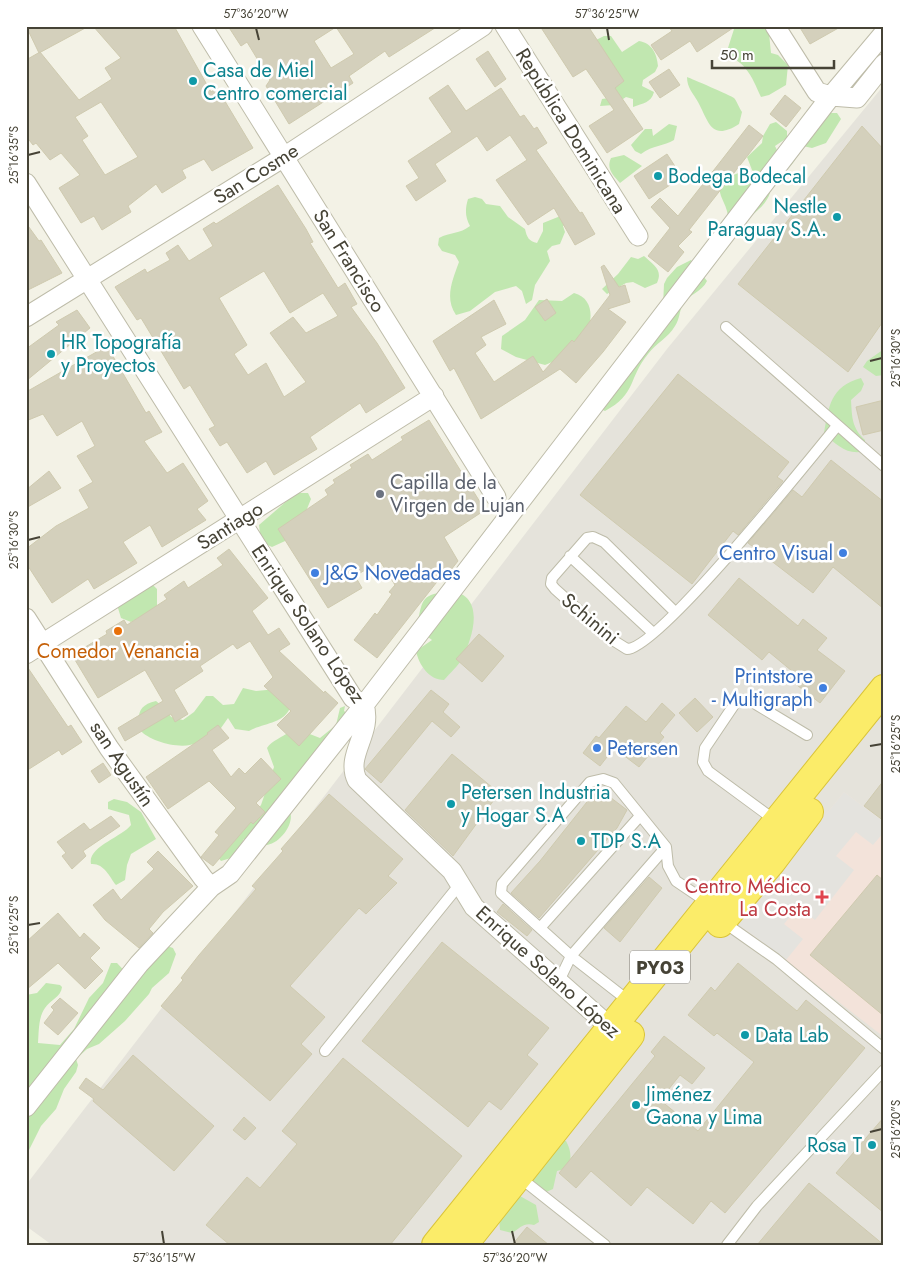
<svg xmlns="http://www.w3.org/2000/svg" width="910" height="1271" viewBox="0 0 910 1271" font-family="Jost,sans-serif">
<rect width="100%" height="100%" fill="#f3f2e6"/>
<path fill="#e5e3db" d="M884 85V1245H52L26 1226V1185L667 349Z"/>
<path fill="#f3e3da" d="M844 792 884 822V1037L738 924Z"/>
<path fill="#c1e7b0" d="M735 26H765L769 33 771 53 778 55 788 65 786 85 769 95 761 97C756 87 753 77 745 68 740 61 732 59 727 51Z
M604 36H611L622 52 639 41C652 43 657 54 658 66L655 72 643 80 642 86 654 92C651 103 643 103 633 107V99L626 97 614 105 600 106 602 99 609 98 592 42Z
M687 77C690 78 732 96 734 98 737 101 739 108 742 112L739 124C711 142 709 122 698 102 693 93 687 88 687 77Z
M830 113H837L841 119 826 143 812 148 798 145Z
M776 122 787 131V138L775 146 778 152 791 153 796 158C791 169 775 179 762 180L752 170 747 157 762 143 763 136 770 124Z
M669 124 677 126 674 140C664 146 653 145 641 154L635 151 631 145 645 129H652L653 136Z
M624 155 642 166 620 183C613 175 606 169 611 158Z
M741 172H748L754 184 765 188 770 193C765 208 751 214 741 225 728 239 725 257 708 268 713 256 726 234 728 221 730 198 701 187 741 172Z
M475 197 482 199 486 204 500 206 508 217 525 229C527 238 529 241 537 243L543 231V223L568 213 575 217 563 226 565 232 560 244 552 246 547 251 550 261 535 285 532 300 526 304 522 291 516 286 495 292 470 311 456 315C444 298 453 279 459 262L455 255 442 251 438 245 439 238C450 232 460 234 470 226 465 217 465 209 468 199Z
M644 256C654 265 663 270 657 283L645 288 633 282 626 283 607 294 602 289 618 274 631 257 638 259Z
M691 260 707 281C702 292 689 294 683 304 679 311 680 319 675 326 668 338 656 343 648 354 628 378 637 394 605 411L599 408 663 306 664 284 667 278 677 267Z
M574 293C600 300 591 334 577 349 570 356 554 361 545 365L516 357 501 349 502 336 525 320 539 300 562 301Z
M884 349V375L876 376 863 367 867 361Z
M861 378 864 384 861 391 851 400C852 418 852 428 865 440V451C848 456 836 445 824 433 829 406 830 387 861 378Z
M296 493H308L311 499 296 536 272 547 261 542 259 525Z
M152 584 157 589V608L131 622 121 618 115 598Z
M451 591C486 596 473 637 462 659 458 666 450 673 444 680 429 680 419 665 416 651L432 640 421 632 417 626C423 597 421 595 451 591Z
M243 688 256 691 277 689 290 708C283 724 263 723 249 731L235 729 228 718 221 728C211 729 207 737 198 742 184 751 150 742 140 730 137 715 138 705 156 701L168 711 171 717 183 720 194 712 206 696H213L223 705 234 704Z
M345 706 344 711 354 719 290 812C295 824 278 847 263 845 256 844 252 839 244 839L234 857 221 861 216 855 237 804 257 810 261 805 274 767 267 748C272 740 282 738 290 731H302L320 738 336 725 340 708Z
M114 799 127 802 141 812 156 839 131 854 127 865 125 880 116 885C109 876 104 863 91 864 87 847 122 837 131 825L129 815 108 809V802Z
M167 946 173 948 176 954 169 973 152 988 149 994 125 1021 99 1044 87 1049 76 1059 78 1065 76 1072 64 1089 56 1109 41 1126 26 1156V1037C30 1024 26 1009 26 995L37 993 46 983 60 985 62 987C61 997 50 1000 45 1008 38 1018 39 1032 38 1043L60 1045 74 1029 89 998 103 983 111 963H117L131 978Z
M560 1140 566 1141C571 1150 572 1159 568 1168L557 1171 553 1189 544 1193 533 1186 529 1175Z
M520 1196 536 1205 539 1222 534 1225C524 1222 520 1228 512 1233L500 1230 499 1218 513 1197Z"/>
<path fill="#e4e3de" d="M844 792 884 822V832L873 845 856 832 836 856 854 870 815 920 798 907 784 924 803 939 786 960 738 924Z"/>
<path fill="#d4d0bc" stroke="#cfcaaf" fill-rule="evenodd" d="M26 26H89L39 53Z
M93 26H174L211 92 217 88 253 148 212 171 204 159 182 170 186 178 162 193 156 184 128 206 131 212 102 230 94 216 81 223 59 188 80 175 61 153 50 160 36 143 33 145 26 136V60L40 52 79 100 112 79 105 68 121 58ZM101 102 138 157 105 175 82 140 88 136 75 117Z
M228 26H438L389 57 385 51 349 76 353 83 289 124 266 86 270 80 247 42 241 46ZM336 27 354 54 331 68 314 41Z
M540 26H588L624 81 615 88 643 129 607 153 589 126 614 110 586 69 573 77Z
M668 26H736L697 52 690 41 661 60 651 45 672 31Z
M799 26H842L810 44Z
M488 51 506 79 495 87 476 59Z
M669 69 680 85 660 98 649 82Z
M448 85 466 111 501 88 520 117 524 115 534 129 537 127 547 143 536 150 580 213 582 212 595 234 575 245 554 208 528 225 496 180 527 160 510 135 487 151 477 136 435 164 446 181 416 201 406 186 419 178 408 161 452 132 429 98Z
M785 95 801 108 786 127 770 114Z
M749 125 763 136 689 230 692 232 678 246 684 252 668 272 648 256 670 228 651 207 660 198 678 216Z
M862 126 884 150V320L848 372 738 284Z
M667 154 682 177 649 199 634 176Z
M278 185 306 229 313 242 310 243 338 288 345 283 357 304 351 307 377 343 405 388 366 413 360 403 310 437 317 449 274 475 266 461 247 473 227 442 220 446 209 429 215 426 190 385 184 389 141 318 137 320 115 287 145 269 147 273 170 260 166 253 178 245 189 261 213 246 203 229 214 222 216 224ZM264 271 290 313 323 293 338 316 306 333 293 317 270 333 306 382 284 397 266 363 248 375 234 354 247 345 219 298Z
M26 223 39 241 41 240 62 273 26 291Z
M604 265 619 287 625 285 630 302 608 309 626 322 603 352 576 383 560 369 481 419 454 368 450 371 433 341 494 300 506 324 481 337 486 345 475 353 494 382 533 356 543 372 572 340 574 342 610 295 601 267Z
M547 299 556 313 545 321 535 307Z
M77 310 90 328 26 381V349L59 325 56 322Z
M107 346 146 413 149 411 162 432 144 441 167 473 183 463 208 501 197 509 206 520 162 547 150 525 123 542 137 563 94 589 88 579 52 603 26 563V549L56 526 89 508 79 490 93 482 77 456 95 446 82 421 57 436 43 414 26 421V392Z
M678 374 789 462 777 477 783 481 738 535 733 531 692 584 580 495Z
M884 400V430L863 435 856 407Z
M429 420 485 510 444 537 458 561 443 580 440 578 377 658 354 640 375 613 377 615 392 594 389 592 395 585 380 561 355 576 362 588 328 608 278 529 328 495 325 490 335 483 333 480 352 468 350 465 368 454 372 460 403 440 401 437Z
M831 460 884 502V609L833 567 813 593 748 543 793 490 802 497Z
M49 471 61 488 26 508V490Z
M229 549 268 598 252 611 268 635 279 628 290 644 279 651 324 693 325 691 338 703 299 746 277 725 291 711 264 686 273 677 250 641 237 649 233 644 200 666 203 671 174 690 188 714 175 722 171 714 125 741 118 728 163 701 145 670 98 698 72 655 107 634 106 631 124 620 127 625 167 599 164 595 184 581 188 588 223 565 217 558Z
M739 578 798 626 803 619 827 638 817 650 845 671 820 703 793 682 798 676 769 652 762 660 708 615Z
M479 634 504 656 482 682 456 659Z
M26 665 68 727 71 725 82 742 62 755 59 750 26 771Z
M431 690 449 704 443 712 460 727 451 737 432 721 381 783 365 769Z
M695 698 713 717 697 732 679 713Z
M662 703 675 715 660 733 664 737 639 767 614 748 600 766 583 753 596 736 599 738 626 706 646 722Z
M218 725 229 738 212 750 231 777 239 768 245 774 261 758 281 779 256 803 265 812 253 824 251 822 213 866 201 857 219 835 215 832 236 808 209 781 168 809 146 777 208 734 207 733Z
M452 754 499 793 453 856 405 810Z
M103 763 111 775 99 783 91 771Z
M884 780V821L864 806Z
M598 788 627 810 617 828 539 918 511 893 540 861Z
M329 794 403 859 388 876 397 883 366 914 359 908 290 986 325 1017 301 1044 312 1054 270 1101 161 1006 183 980 181 978 199 955 256 889 252 886 283 851 281 849Z
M111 816 120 826 83 851 86 856 72 869 62 856 66 853 57 842 84 823 90 830Z
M158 851 193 886 163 912 149 929 153 933 139 948 105 920 93 905 113 889 121 900 154 869 147 862Z
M877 875 884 881V1016L810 955Z
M649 877 662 888 620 942 604 928Z
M503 904 532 930 527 936 497 912Z
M58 913 80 938 84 933 100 948 90 958 103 971 85 989 58 963 26 990V942Z
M442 942 549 1028 527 1055 538 1064 501 1110 489 1101 468 1127 362 1041Z
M738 963 797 1011 806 1000 865 1048 725 1213 711 1201 693 1224 647 1187 631 1206 591 1171 576 1188 559 1173 655 1056 651 1052 664 1036 705 1068 692 1084 680 1075 660 1100 698 1131 754 1062 717 1033 714 1036 688 1015 711 987 715 991Z
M60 998 78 1013 58 1035 44 1023 54 1010 51 1007Z
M133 1055 214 1126 174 1171 93 1101 94 1099 79 1088 86 1078 103 1090Z
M343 1058 462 1156 390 1245H230L206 1225 247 1177 260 1188 297 1144 282 1131Z
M244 1117 256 1128 245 1140 233 1130Z
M884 1117V1213L836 1173Z
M809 1183 884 1245H757Z
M527 1227 549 1245H512Z"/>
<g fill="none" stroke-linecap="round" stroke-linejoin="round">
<defs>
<path id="lane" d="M726 327 884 466
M570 556 653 633
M675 612 604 542 593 537 587 538 552 578 551 584 555 589 611 639 627 649C658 649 810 459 837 426
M776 821 708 771 703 762 705 748 736 702 748 701 754 703 807 735
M722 921 776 959 884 1049
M540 928 640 816
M559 981 571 956 666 847
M630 1002 571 956 501 893 502 884 590 782 603 779 614 783 666 847 668 866 676 881 710 904
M325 1051 460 884
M518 1176 605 1245
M727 1245 757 1206 884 1070"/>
<path id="street" d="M202 26 496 497
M505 26 638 236
M775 26 817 92 831 96 857 98 884 64
M26 183 353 698 364 705C373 733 345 755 357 780L452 871 474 907 619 1035
M26 317 284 157 483 26
M26 618 109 748 203 878 211 887 230 874 364 705 831 96 884 33
M26 654 434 396
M26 1107 139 964 211 887"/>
<path id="highway" d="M720 923 772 861 809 812
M436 1245 884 689
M463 1245 630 1035"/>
</defs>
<use href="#lane" stroke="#bebca9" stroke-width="12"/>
<use href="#street" stroke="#bebca9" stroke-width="21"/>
<use href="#highway" stroke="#dac439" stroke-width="30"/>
<use href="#lane" stroke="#fff" stroke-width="10"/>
<use href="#street" stroke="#fff" stroke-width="19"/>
<use href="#highway" stroke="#fbec69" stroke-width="28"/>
</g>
<path fill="none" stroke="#464336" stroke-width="2" d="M256 28 259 40M607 28 609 40M28 155 40 152M870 361 882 358M28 540 40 537M870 746 882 744M28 925 40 923M870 1132 882 1129M162 1231 164 1244M512 1231 515 1244"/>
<g fill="#0f9aa8" stroke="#fff" stroke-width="2">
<circle cx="193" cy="81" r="5"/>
<circle cx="658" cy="176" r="5"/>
<circle cx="837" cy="217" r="5"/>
<circle cx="51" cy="354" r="5"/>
<circle cx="451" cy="804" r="5"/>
<circle cx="581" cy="841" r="5"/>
<circle cx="745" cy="1035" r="5"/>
<circle cx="636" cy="1105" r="5"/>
<circle cx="872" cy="1145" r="5"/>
</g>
<circle fill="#6b7280" stroke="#fff" stroke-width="2" cx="380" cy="494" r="5"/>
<g fill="#3f7fe0" stroke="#fff" stroke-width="2">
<circle cx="843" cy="553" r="5"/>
<circle cx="315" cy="573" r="5"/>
<circle cx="823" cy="688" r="5"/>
<circle cx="597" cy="748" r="5"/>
</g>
<circle fill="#e8710a" stroke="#fff" stroke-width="2" cx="118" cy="631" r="5"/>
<path fill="#e0444e" stroke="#fff" stroke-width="2" d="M819.5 889.5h5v5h5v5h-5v5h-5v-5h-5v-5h5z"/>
<g text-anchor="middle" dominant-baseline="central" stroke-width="5" stroke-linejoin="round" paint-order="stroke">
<rect fill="#fff" stroke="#7e7b72" stroke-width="1" x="630" y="950.5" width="60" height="33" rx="4"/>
<g font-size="19" font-weight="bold" fill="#464336">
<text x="660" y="967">PY03</text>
</g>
<g font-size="20" fill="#0d838f" stroke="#fff" text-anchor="start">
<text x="203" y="70">Casa de Miel<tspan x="203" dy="23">Centro comercial</tspan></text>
<text x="668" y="176">Bodega Bodecal</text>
<text x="827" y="206" text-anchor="end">Nestle<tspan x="827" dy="23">Paraguay S.A.</tspan></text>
<text x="61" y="342">HR Topografía<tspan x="61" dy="23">y Proyectos</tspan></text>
<text x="461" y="792">Petersen Industria<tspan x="461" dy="23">y Hogar S.A</tspan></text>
<text x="591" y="841">TDP S.A</text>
<text x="755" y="1035">Data Lab</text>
<text x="646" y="1094">Jiménez<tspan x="646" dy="23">Gaona y Lima</tspan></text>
<text x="862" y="1145" text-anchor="end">Rosa T</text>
</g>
<g font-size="20" fill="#464336" stroke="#fff">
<text transform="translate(571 131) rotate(58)">República Dominicana</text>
<text transform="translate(256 174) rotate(-32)">San Cosme</text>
<text transform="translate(349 261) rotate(58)">San Francisco</text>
<text transform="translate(230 526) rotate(-32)">Santiago</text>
<text transform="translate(590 619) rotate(40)">Schinini</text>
<text transform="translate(308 624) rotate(56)">Enrique Solano López</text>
<text transform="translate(122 764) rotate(56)">san Agustín</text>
<text transform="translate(548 972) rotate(42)">Enrique Solano López</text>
</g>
<g font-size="20" fill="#5b616d" stroke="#fff" text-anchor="start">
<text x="390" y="482">Capilla de la<tspan x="390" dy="23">Virgen de Lujan</tspan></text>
</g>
<g font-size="20" fill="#366cbe" stroke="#fff" text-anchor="end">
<text x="833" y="553">Centro Visual</text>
<text x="325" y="573" text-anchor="start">J&amp;G Novedades</text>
<text x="813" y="676">Printstore<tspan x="813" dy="23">- Multigraph</tspan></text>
<text x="607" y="748" text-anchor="start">Petersen</text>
</g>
<g font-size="20" fill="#c56008" stroke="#fff">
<text x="118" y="651">Comedor Venancia</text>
</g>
<g font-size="20" fill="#be3a42" stroke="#fff" text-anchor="end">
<text x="811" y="886">Centro Médico<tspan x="811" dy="23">La Costa</tspan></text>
</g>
</g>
<rect width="910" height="1271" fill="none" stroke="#ffffff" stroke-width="55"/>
<path d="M712 60v8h122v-8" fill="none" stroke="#464336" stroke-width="2.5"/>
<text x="720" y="60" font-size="15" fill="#464336" stroke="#ffffff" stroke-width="4" paint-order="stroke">50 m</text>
<rect x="28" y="28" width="854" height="1216" fill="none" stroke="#464336" stroke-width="2"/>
<g font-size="12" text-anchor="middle" fill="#464336">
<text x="256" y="18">57°36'20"W</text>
<text x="607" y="18">57°36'25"W</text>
<text transform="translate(14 155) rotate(-90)" y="4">25°16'35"S</text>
<text transform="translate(896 358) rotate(-90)" y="4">25°16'30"S</text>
<text transform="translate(14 540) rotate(-90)" y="4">25°16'30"S</text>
<text transform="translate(896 744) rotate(-90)" y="4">25°16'25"S</text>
<text transform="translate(14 925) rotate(-90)" y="4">25°16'25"S</text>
<text transform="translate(896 1129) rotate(-90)" y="4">25°16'20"S</text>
<text x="164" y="1262">57°36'15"W</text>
<text x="515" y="1262">57°36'20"W</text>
</g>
</svg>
